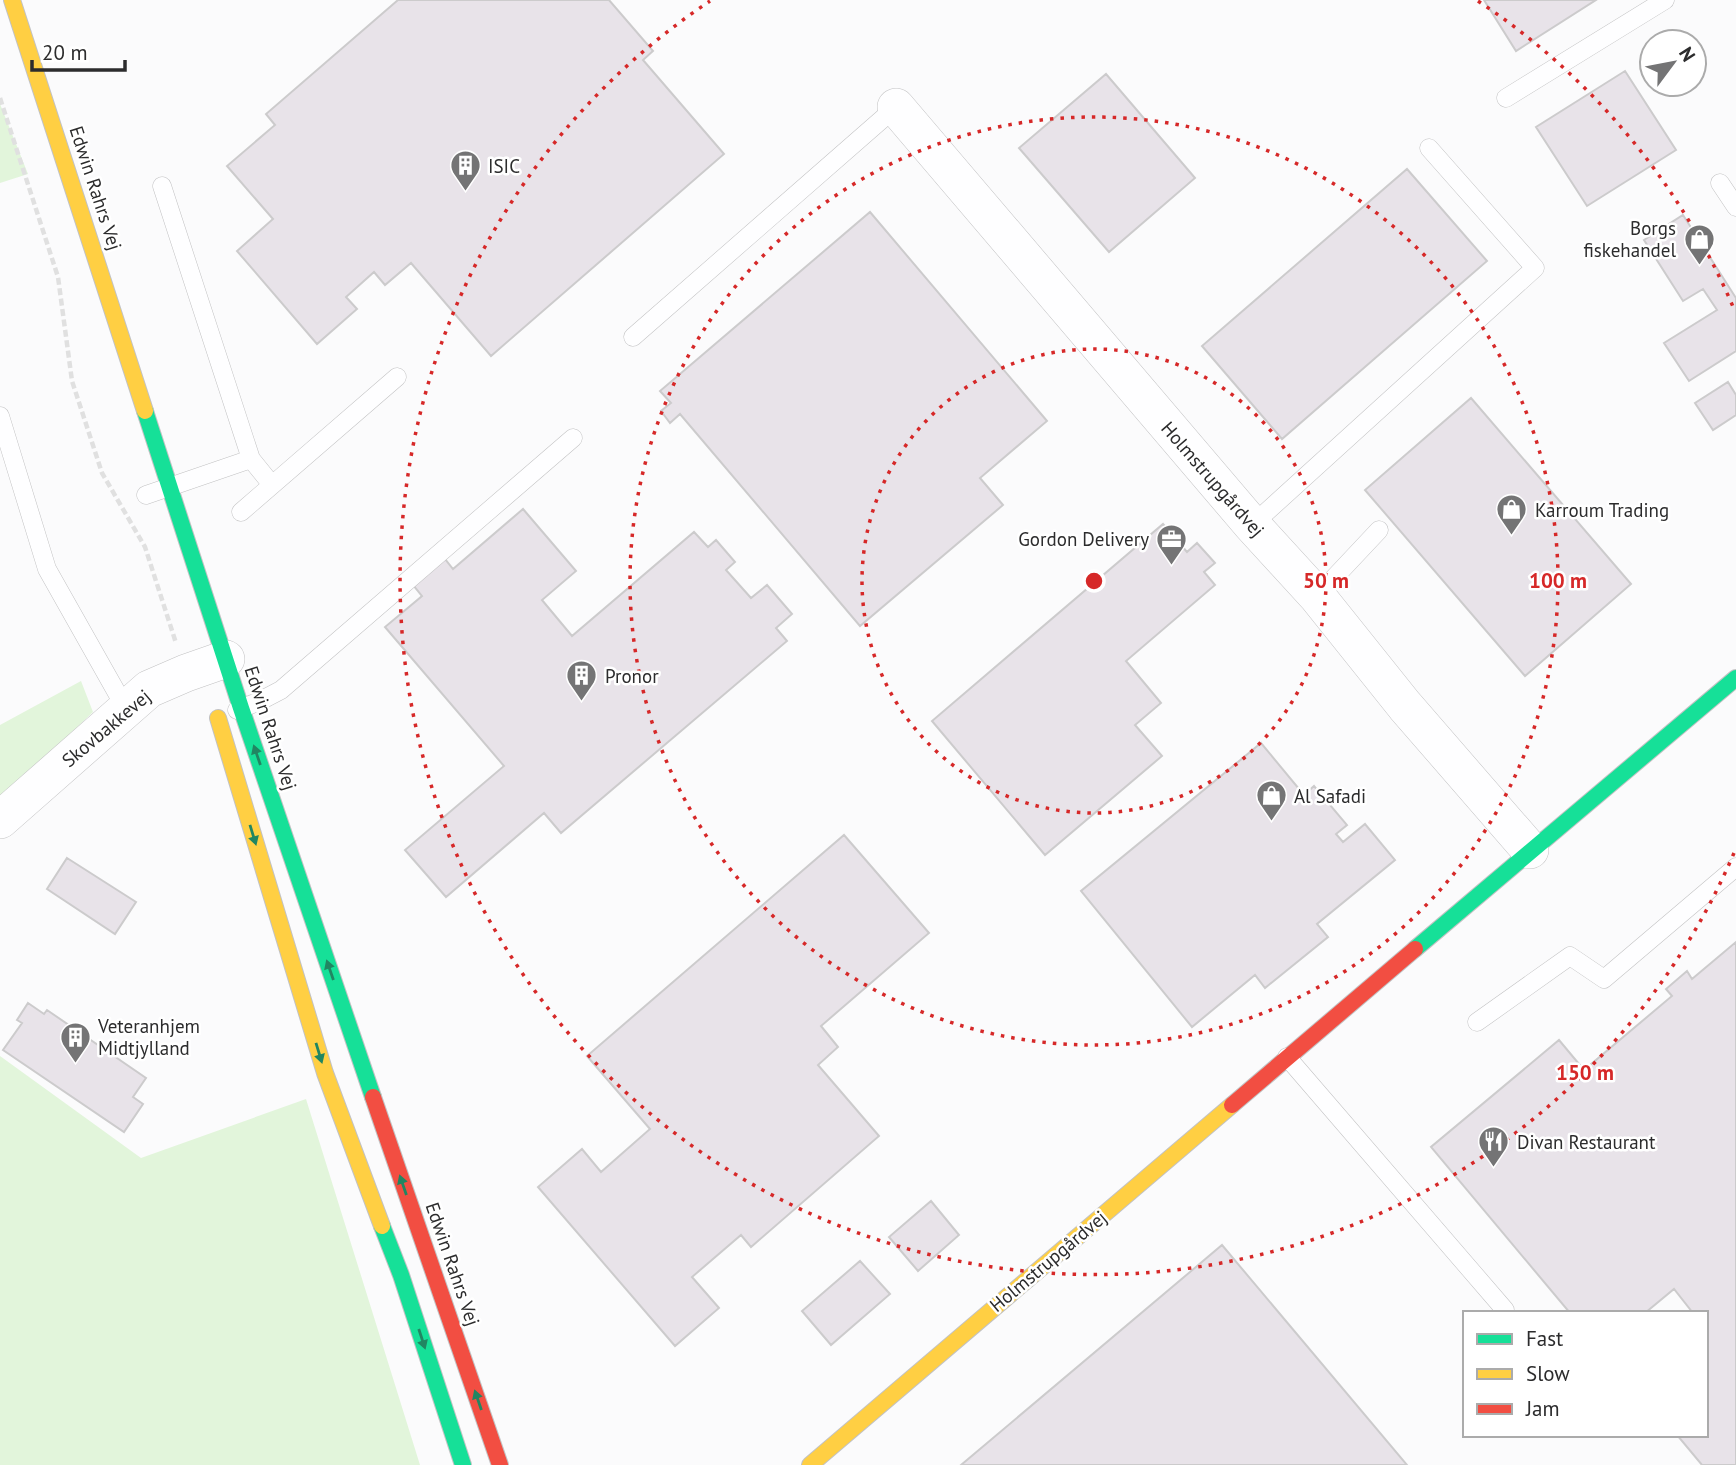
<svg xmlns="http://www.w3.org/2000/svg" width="1736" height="1465" viewBox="0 0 1736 1465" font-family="'PT Sans',sans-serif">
<rect width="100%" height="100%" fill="#fbfbfc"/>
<path fill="#e2f5db" d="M0 104 28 174 0 183Z
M81 681 93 712 0 801V725Z
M0 1056 141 1158 306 1099 420 1465H0Z"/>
<path fill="#e8e3e9" stroke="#cccbcc" stroke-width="2" d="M398 0H609L653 51 643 60 724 154 491 356 411 263 385 285 374 272 346 297 357 309 317 344 237 251 273 219 227 166 275 125 266 114Z
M1484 0H1596L1516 51Z
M1625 71 1676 150 1587 206 1536 127Z
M1106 74 1195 178 1109 252 1019 148Z
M1407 169 1487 261 1282 439 1202 346Z
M870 212 1047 421 980 478 1003 505 860 626 680 414 670 423 661 411 671 403 660 391Z
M1683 215 1736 298V351L1689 381 1664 343 1717 310 1703 289 1683 301 1644 240Z
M1728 382 1736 395V415L1713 430 1695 403Z
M1471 398 1631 584 1525 676 1365 490Z
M523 509 576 571 542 600 572 636 694 532 708 547 716 540 735 562 726 570 751 598 767 585 792 614 776 628 787 641 561 833 544 813 446 897 405 850 504 766 385 627 422 596 409 580 441 554 453 569Z
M1163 524 1187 552 1197 543 1215 563 1204 572 1215 585 1126 661 1161 703 1135 725 1162 756 1045 855 932 721Z
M1261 743 1304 795 1314 786 1347 825 1336 834 1343 842 1365 824 1395 860 1317 924 1328 937 1265 988 1255 975 1192 1027 1081 891Z
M844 835 929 933 821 1026 838 1047 818 1065 879 1136 751 1247 741 1235 692 1277 719 1308 675 1346 538 1187 582 1149 601 1172 650 1129 587 1056Z
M67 858 136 902 115 934 47 889Z
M1736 942V1465H1702L1677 1435H1706V1313H1693L1674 1289 1645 1313H1570L1431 1147 1559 1040 1584 1070 1672 996 1666 989 1687 971 1692 979Z
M28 1003 44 1014 47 1010 146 1078 133 1097 143 1104 124 1132 3 1050 22 1023 17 1020Z
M931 1201 959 1235 918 1271 889 1237Z
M1222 1245 1407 1465H961Z
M860 1261 890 1294 831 1345 802 1311Z"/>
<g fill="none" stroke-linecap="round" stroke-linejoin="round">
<defs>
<path id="lane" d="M1506 98 1665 0
M1720 183 1736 207
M162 186 251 459
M633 337 896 107
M0 416 47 569 126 709
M146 495 251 459 272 485
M241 512 397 377
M1252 525 1535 268 1429 148
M1317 596 1379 530
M237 710 260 701 281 690 573 438
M1477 1022 1570 956 1604 979 1736 867
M1287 1057 1505 1310"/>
<path id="street" d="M896 107 1252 525 1317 596 1405 706 1530 850
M0 820 149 689 186 673 226 659"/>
<path id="fast" d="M145 411 241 708 373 1097
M1415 949 1736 678
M382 1226 401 1275 463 1465"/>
<path id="slow" d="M12 0 145 411
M218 718 325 1073 382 1226
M810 1465 1232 1105"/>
<path id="jam" d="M373 1097 500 1465
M1232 1105 1415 949"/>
</defs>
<use href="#lane" stroke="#c2c2c3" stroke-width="19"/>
<use href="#street" stroke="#c2c2c3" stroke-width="38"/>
<use href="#fast" stroke="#c2c2c3" stroke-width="18"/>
<use href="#slow" stroke="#c2c2c3" stroke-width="18"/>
<use href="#jam" stroke="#c2c2c3" stroke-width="18"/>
<path stroke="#e0e0e0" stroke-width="4.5" stroke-dasharray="7 3.5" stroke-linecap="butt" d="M0 98 58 277 72 381 102 473 145 547 176 643"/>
<use href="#lane" stroke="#fefeff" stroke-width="18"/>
<use href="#street" stroke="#fefeff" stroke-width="37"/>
<use href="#fast" stroke="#16e098" stroke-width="16"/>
<use href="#slow" stroke="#ffcf43" stroke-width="16"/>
<use href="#jam" stroke="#f24e42" stroke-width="16"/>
</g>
<defs><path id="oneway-solid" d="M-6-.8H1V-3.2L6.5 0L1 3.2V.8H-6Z" transform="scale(1.75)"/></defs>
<g fill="#218662">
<use href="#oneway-solid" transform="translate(257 755) rotate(-109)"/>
<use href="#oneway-solid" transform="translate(253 835) rotate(73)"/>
<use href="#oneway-solid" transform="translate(330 970) rotate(-109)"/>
<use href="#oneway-solid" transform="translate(319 1053) rotate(73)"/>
<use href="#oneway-solid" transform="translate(403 1185) rotate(-109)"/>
<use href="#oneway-solid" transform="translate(422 1339) rotate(72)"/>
<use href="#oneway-solid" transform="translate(478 1400) rotate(-109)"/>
</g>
<g fill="none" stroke="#d62828" stroke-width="3.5" stroke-dasharray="3.5 7">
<circle cx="1094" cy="581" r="232"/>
<circle cx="1094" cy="581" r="464"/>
<path d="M1734 853A695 695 0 1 1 710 1M1478 1A695 695 0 0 1 1734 309"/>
</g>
<defs>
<symbol id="building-pin" viewBox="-11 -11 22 30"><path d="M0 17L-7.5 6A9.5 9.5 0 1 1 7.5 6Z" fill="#747475" stroke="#fff"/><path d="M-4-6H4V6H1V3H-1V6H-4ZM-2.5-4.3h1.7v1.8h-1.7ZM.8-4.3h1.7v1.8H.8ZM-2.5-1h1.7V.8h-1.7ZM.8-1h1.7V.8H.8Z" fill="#fff"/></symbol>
<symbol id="shop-pin" viewBox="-11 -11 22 30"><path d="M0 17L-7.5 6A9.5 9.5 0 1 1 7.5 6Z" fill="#747475" stroke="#fff"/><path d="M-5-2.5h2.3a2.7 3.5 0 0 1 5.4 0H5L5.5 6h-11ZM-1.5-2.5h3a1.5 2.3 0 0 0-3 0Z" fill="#fff"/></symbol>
<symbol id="office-pin" viewBox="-11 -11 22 30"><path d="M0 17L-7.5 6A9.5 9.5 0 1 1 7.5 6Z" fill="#747475" stroke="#fff"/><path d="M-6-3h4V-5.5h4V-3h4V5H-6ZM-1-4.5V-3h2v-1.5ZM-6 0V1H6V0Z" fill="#fff"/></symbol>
<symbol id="restaurant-pin" viewBox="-11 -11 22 30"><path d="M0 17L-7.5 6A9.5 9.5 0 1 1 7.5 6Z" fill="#747475" stroke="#fff"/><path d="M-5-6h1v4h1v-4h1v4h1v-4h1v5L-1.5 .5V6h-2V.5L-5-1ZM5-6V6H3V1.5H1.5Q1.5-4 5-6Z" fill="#fff"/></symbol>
</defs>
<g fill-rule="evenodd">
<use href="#building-pin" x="448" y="148" width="35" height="47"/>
<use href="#shop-pin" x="1682" y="222" width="35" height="47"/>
<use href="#shop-pin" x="1494" y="492" width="35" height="47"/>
<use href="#office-pin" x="1154" y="522" width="35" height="47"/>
<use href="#building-pin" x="564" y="658" width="35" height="47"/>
<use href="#shop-pin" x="1254" y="778" width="35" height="47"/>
<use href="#building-pin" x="58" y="1020" width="35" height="47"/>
<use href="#restaurant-pin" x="1476" y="1124" width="35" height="47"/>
</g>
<g text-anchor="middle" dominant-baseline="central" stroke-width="5" stroke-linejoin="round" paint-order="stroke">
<g font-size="19" fill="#2c2c2d" stroke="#fff" text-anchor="start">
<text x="488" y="166">ISIC</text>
<text x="1676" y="228" text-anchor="end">Borgs<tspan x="1676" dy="22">fiskehandel</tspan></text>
<text x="1535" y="510">Karroum Trading</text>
<text x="1149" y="539" text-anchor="end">Gordon Delivery</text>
<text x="605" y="676">Pronor</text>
<text x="1294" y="796">Al Safadi</text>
<text x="98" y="1026">Veteranhjem<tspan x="98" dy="22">Midtjylland</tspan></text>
<text x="1517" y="1142">Divan Restaurant</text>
</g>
<g font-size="19" fill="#2c2c2d" stroke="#fff">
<text transform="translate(96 188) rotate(72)">Edwin Rahrs Vej</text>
<text transform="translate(1213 479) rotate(49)">Holmstrupgårdvej</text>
<text transform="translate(106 728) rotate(-40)">Skovbakkevej</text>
<text transform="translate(271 728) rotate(72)">Edwin Rahrs Vej</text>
<text transform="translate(1048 1261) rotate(-40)">Holmstrupgårdvej</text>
<text transform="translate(453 1264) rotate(71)">Edwin Rahrs Vej</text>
</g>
</g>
<circle cx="1094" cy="581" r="10" fill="#d62828" stroke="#fff" stroke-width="3.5"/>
<g font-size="21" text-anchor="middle" font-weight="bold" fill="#d62828" stroke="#fff" stroke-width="5" stroke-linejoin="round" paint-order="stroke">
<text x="1326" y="588">50 m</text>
<text x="1558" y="588">100 m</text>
<text x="1585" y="1080">150 m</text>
</g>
<rect x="1463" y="1311" width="245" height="126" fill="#ffffff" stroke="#ababab" stroke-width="2"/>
<rect x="1477" y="1334" width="35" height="10" fill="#16e098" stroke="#ababab" stroke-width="2"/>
<text x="1526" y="1346" font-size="21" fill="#2c2c2d">Fast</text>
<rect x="1477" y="1369" width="35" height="10" fill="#ffcf43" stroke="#ababab" stroke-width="2"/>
<text x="1526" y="1381" font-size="21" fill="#2c2c2d">Slow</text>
<rect x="1477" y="1404" width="35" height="10" fill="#f24e42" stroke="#ababab" stroke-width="2"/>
<text x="1526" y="1416" font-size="21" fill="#2c2c2d">Jam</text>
<g transform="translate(1673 63) rotate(58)"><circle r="33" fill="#ffffff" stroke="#ababab" stroke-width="2"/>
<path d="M0-5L12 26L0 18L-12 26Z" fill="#747475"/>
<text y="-10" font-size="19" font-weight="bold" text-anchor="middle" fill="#2c2c2d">N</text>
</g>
<path d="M32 60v10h93v-10" fill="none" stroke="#2c2c2d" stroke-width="3.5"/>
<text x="42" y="60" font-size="21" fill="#2c2c2d" stroke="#ffffff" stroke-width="5" paint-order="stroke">20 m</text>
</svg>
